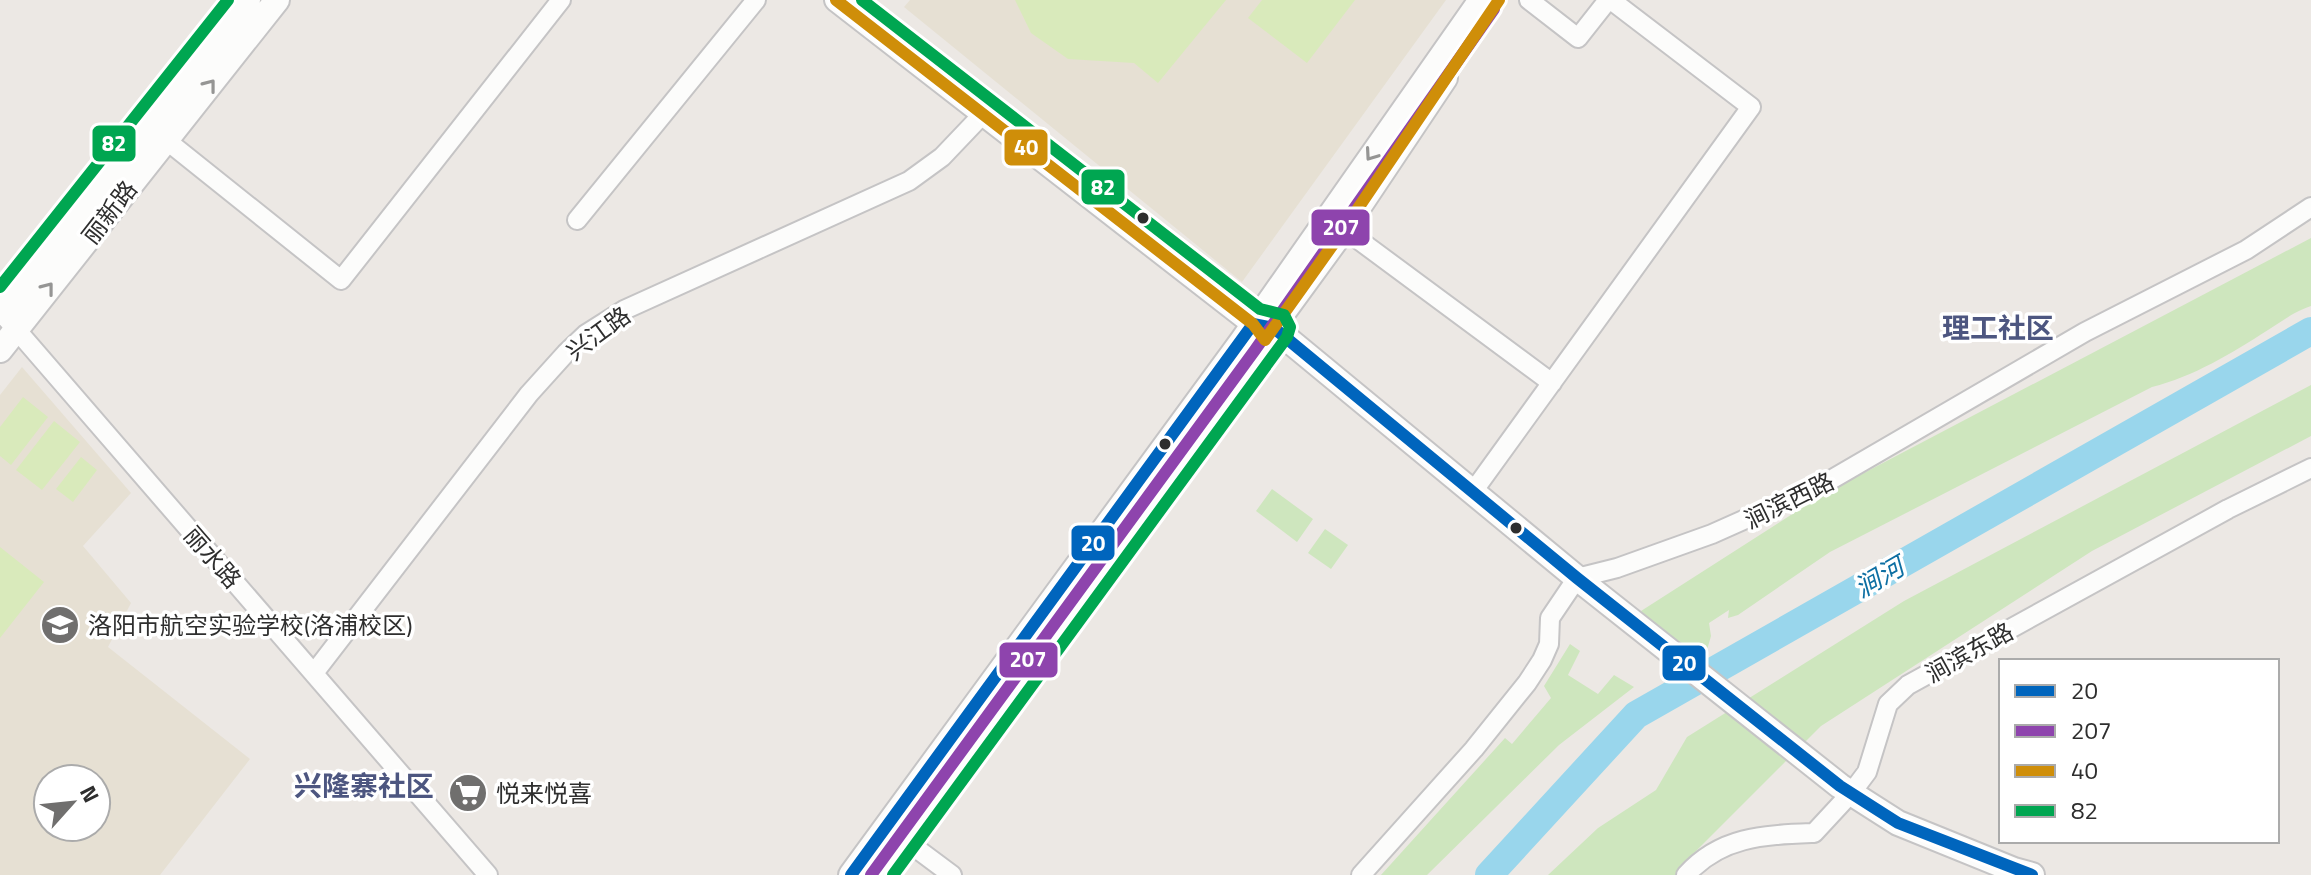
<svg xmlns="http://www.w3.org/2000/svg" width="2311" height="875" viewBox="0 0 2311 875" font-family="'Titillium Web','Noto Sans SC',sans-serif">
<rect width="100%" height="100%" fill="#ece8e4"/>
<path fill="#e6e0d3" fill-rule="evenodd" d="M910 0H1446L1242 282 904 7Z
M22 367 131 493 83 546 131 603 108 647 250 759 160 875H0V395ZM48 779H96V827H48Z"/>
<path fill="#cee6be" d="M2311 238V306C2291 313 2285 320 2268 330 2232 353 2193 377 2152 387L1830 552 1738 615 1728 618 1729 610 1709 623 1711 636 1707 650 1694 658 1641 611 1822 495Z
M2311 385V436L2092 551 1821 726 1697 850 1675 875H1548L1598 828 1656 790 1687 737 1904 601Z
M1272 489 1313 519 1297 542 1256 511Z
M1325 529 1348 545 1331 569 1308 553Z
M1570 644 1580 651 1568 675 1598 694 1614 675 1634 687 1559 745 1427 875H1381L1505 738 1512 744 1551 698 1544 686Z"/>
<path fill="#d9eabb" d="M1015 0H1226L1158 83 1134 63 1068 59 1031 33Z
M1262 0H1355L1307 63 1248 18Z
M23 397 48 417 11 465 0 456V427Z
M54 421 80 442 42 490 16 470Z
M81 457 97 470 73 502 56 489Z
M0 547 44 582 0 638Z"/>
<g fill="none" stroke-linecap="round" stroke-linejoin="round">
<path stroke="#99d6ec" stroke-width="28" d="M1489 875 1636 715 2311 331"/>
<defs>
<path id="minor" d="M1529 0 1578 38 1608 0
M156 132 341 280 561 0
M577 220 756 0
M1344 229 1552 383
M8 320 488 875
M1472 493 1751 107 1611 0
M314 673 529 394 566 353 586 334 624 310 909 181 942 157 982 115
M901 837 952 875
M1361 875 1474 749 1527 683 1542 660 1549 644 1550 618 1577 578 1617 568 1712 534 1822 485 2085 332 2246 250 2311 207
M1686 875C1721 836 1764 835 1814 833L1852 792 1867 772 1888 704 1908 685 2228 509 2311 468"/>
<path id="tertiary" d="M836 0 1253 324"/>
<path id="secondary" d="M0 313 248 0
M1258 325 1274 328 1577 578 1840 786 1898 823 2014 870 2032 875
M0 350 277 0
M851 875 1242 341 1481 0
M873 875 1344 229 1445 78"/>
</defs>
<use href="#minor" stroke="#c5c4c5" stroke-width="22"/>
<use href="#tertiary" stroke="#c5c4c5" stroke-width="26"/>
<use href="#secondary" stroke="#c5c4c5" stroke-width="28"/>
<use href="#minor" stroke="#fcfcfb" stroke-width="18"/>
<use href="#tertiary" stroke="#fcfcfb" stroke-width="22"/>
<use href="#secondary" stroke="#fcfcfb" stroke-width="24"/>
<defs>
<path id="bus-1" d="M851 875 1253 324 1274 328 1577 578 1840 786 1898 823 2032 875"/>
<path id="bus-2" d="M871 875 1255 350 1494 9"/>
<path id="bus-3" d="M836 0 1253 324 1265 340 1344 229 1499 0"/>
<path id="bus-4" d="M862 0 1260 309 1284 315 1290 327 1287 337 893 875
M0 287 228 0"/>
</defs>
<use href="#bus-1" stroke="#fff" stroke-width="18"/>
<use href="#bus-2" stroke="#fff" stroke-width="18"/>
<use href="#bus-3" stroke="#fff" stroke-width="18"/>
<use href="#bus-4" stroke="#fff" stroke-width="18"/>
<use href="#bus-1" stroke="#0065bd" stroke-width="12"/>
<use href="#bus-2" stroke="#8e44ad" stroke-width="12"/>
<use href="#bus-3" stroke="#cf8e09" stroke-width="12"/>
<use href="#bus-4" stroke="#00a651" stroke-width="12"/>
</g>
<defs><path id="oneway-chevron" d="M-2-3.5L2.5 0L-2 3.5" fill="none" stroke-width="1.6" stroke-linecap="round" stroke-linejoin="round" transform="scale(2)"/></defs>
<g stroke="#959594">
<use href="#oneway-chevron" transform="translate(210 85) rotate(-52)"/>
<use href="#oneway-chevron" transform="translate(1371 155) rotate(125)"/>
<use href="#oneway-chevron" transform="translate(48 288) rotate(-52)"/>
</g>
<defs>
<symbol id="school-disc" viewBox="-11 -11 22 22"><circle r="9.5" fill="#706f6e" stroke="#fff"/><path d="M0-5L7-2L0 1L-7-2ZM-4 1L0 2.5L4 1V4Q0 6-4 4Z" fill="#fff"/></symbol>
<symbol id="supermarket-disc" viewBox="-11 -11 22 22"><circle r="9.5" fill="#706f6e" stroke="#fff"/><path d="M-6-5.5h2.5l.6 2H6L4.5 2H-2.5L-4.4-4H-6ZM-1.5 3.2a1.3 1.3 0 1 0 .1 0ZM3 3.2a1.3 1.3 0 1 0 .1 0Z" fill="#fff"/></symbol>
</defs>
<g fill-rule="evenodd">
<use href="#school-disc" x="38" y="603" width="44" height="44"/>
<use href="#supermarket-disc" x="446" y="771" width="44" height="44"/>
</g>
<g fill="#2e2e2e" stroke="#fff" stroke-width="3">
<circle cx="1143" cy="218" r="7"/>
<circle cx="1165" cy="444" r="7"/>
<circle cx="1516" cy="528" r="7"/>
</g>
<g text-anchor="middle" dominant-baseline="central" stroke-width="7" stroke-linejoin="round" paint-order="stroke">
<g font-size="24" fill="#2e2e2e" stroke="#fff">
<text transform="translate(109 212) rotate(-52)">丽新路</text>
<text transform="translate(598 333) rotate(-36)">兴江路</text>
<text transform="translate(1789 500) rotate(-26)">涧滨西路</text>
<text transform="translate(213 557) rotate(49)">丽水路</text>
<text transform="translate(1969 652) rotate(-29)">涧滨东路</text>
</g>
<g font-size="24" fill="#2e2e2e" stroke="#fff" text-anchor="start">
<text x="88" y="625">洛阳市航空实验学校(洛浦校区)</text>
<text x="496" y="793">悦来悦喜</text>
</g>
<g font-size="26" font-style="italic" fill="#0d6fa3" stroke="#fff">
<text transform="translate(1879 577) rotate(-30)">涧河</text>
</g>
<g font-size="28" font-weight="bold" fill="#4d5680" stroke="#fff">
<text x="1998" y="327">理工社区</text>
<text x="364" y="785">兴隆寨社区</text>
</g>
</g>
<g stroke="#fff" stroke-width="3">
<rect x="91" y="124" width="46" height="39" rx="8" fill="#00a651"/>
<rect x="1003" y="128" width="46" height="39" rx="8" fill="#cf8e09"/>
<rect x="1080" y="168" width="46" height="38" rx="8" fill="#00a651"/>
<rect x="1310" y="208" width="61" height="39" rx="8" fill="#8e44ad"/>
<rect x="1070" y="524" width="46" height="38" rx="8" fill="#0065bd"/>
<rect x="998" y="641" width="61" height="38" rx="8" fill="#8e44ad"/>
<rect x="1661" y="644" width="46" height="38" rx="8" fill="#0065bd"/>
</g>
<g font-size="22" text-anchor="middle" font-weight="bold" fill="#fff">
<text x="114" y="151">82</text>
<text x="1026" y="155">40</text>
<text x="1103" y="195">82</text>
<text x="1341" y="235">207</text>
<text x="1093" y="551">20</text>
<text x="1028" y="667">207</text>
<text x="1684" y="671">20</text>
</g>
<rect x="1999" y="659" width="280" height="184" fill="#ffffff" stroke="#ababab" stroke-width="2"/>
<rect x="2015" y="685" width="40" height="12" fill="#0065bd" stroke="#ababab" stroke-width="2"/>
<text x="2071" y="699" font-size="24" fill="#2e2e2e">20</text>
<rect x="2015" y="725" width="40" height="12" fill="#8e44ad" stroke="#ababab" stroke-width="2"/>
<text x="2071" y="739" font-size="24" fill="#2e2e2e">207</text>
<rect x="2015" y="765" width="40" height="12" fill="#cf8e09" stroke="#ababab" stroke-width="2"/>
<text x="2071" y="779" font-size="24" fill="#2e2e2e">40</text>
<rect x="2015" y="805" width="40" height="12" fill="#00a651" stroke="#ababab" stroke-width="2"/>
<text x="2071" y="819" font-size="24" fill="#2e2e2e">82</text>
<g transform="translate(72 803) rotate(63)"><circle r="38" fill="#ffffff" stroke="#ababab" stroke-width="2"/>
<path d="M0-6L14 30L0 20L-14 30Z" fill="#706f6e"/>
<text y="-12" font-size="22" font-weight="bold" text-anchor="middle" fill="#2e2e2e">N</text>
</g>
</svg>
